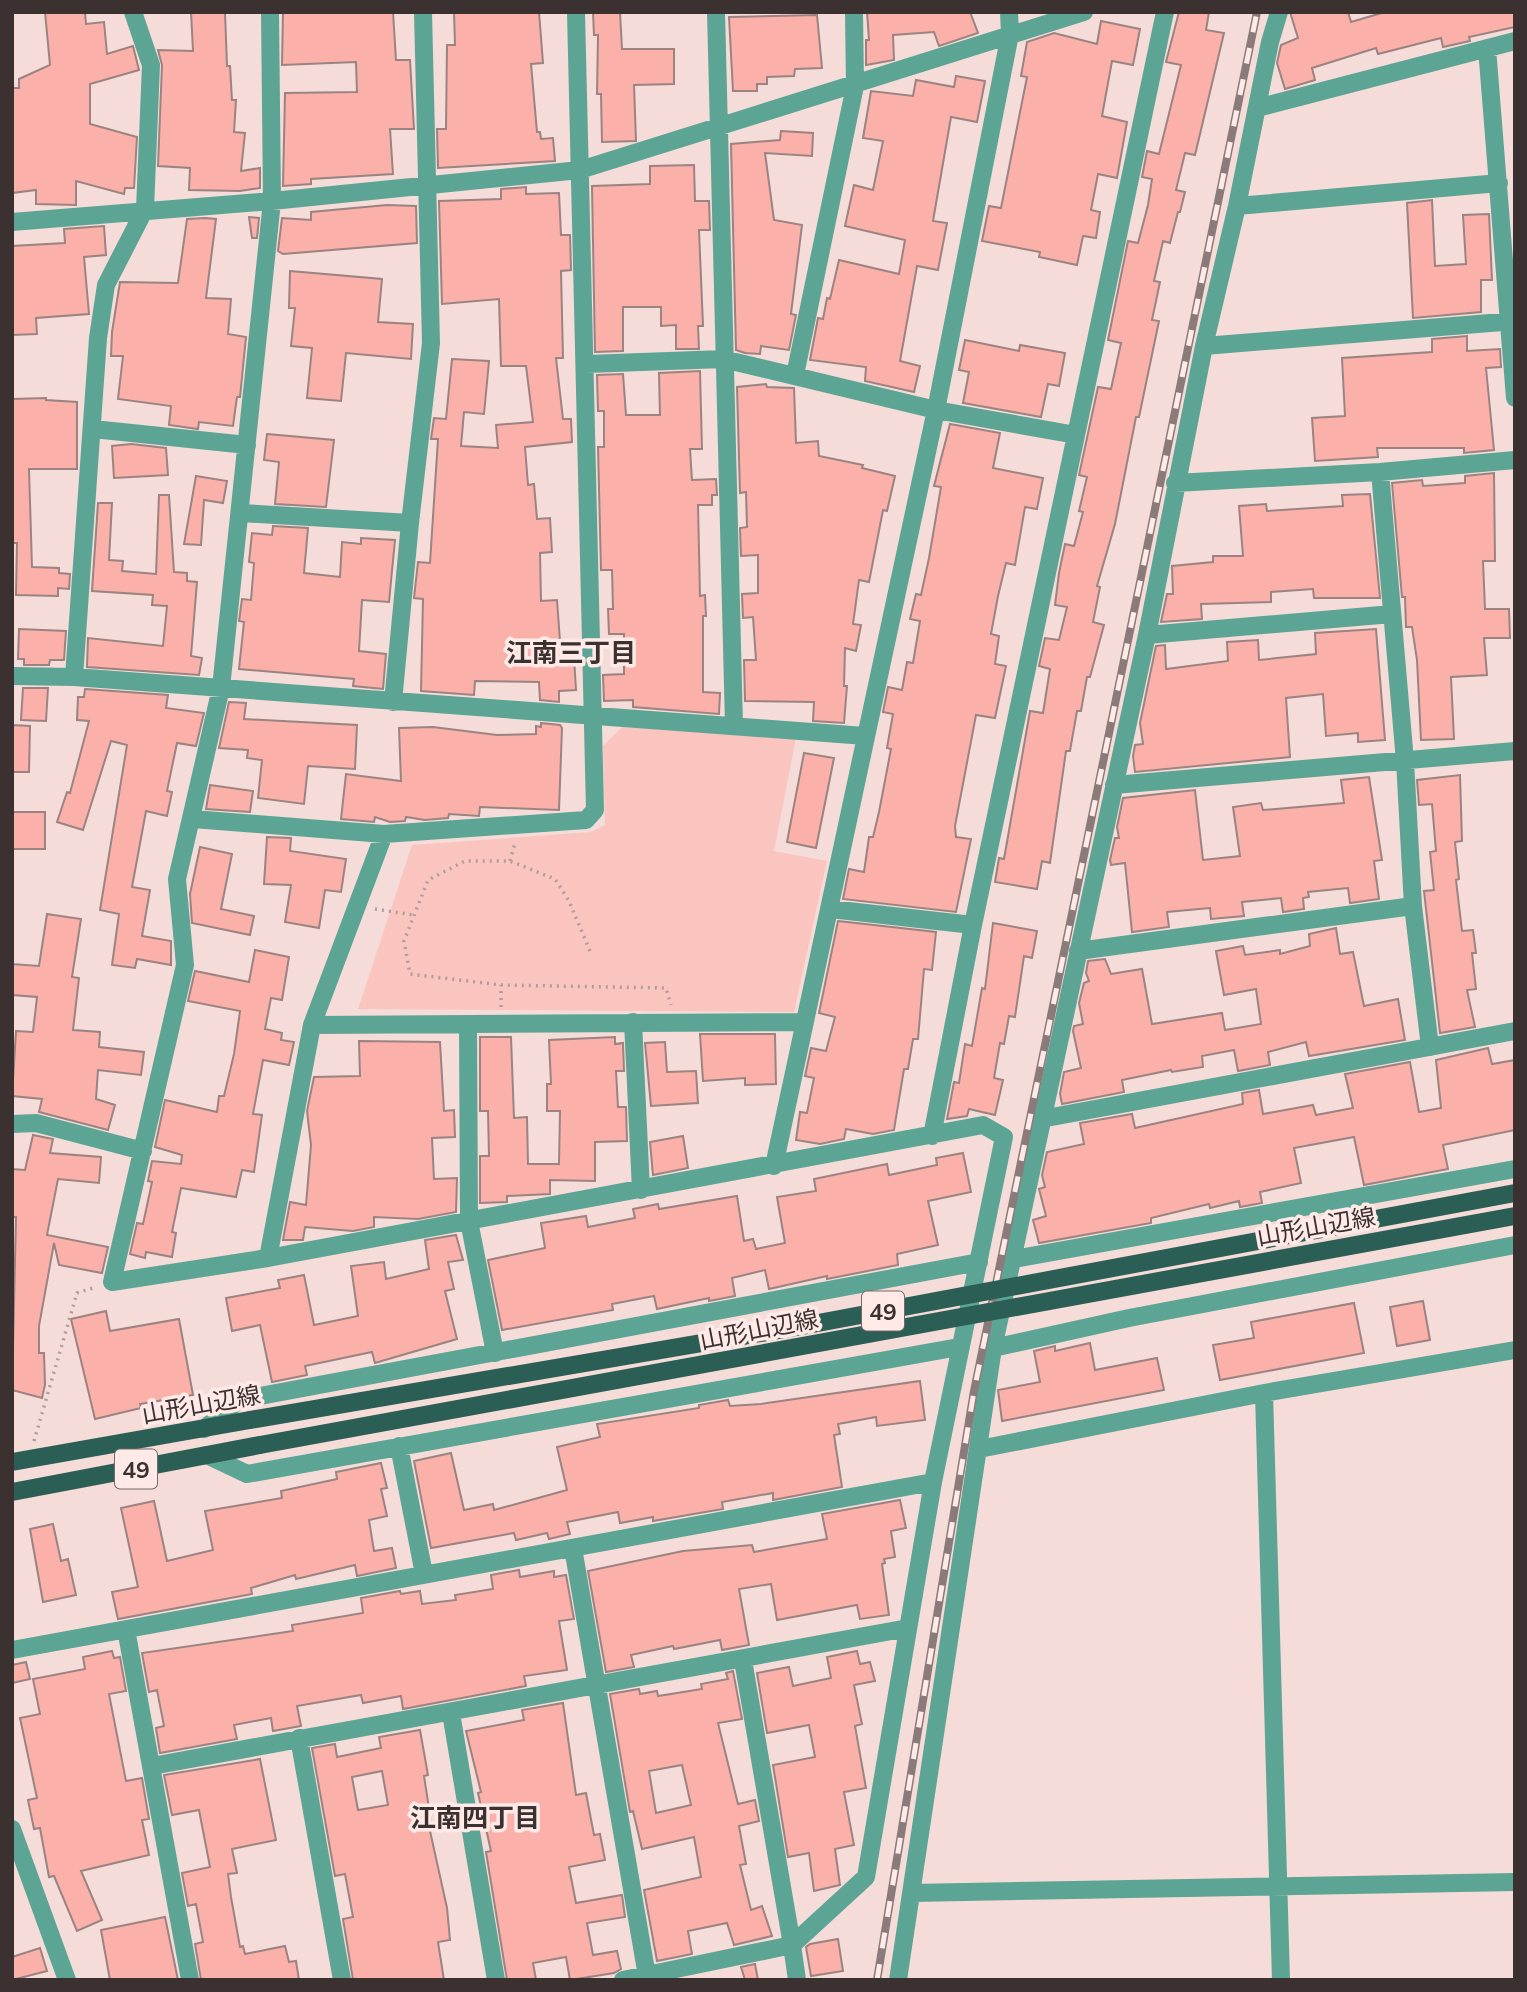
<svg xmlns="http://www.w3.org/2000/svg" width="1527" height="1992" viewBox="0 0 1527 1992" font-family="Mulish,'Noto Sans JP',sans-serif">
<rect width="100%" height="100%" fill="#f5dcd9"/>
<path fill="#fac5bf" d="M622 727 796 738 774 851 827 861 794 1012 358 1009 412 845 591 832 605 825 603 746Z"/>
<path fill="#fbb1aa" stroke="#9a8381" stroke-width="2" fill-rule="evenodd" d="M45 12H85L86 24 104 22 107 54 133 46 139 70 90 84V124L137 137 134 188H125L124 194 76 181V205L36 204V190L12 193V88H19V79L50 65Z
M191 12H225L227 66H230L232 100H236L234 132 245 133 241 171 260 168V188L240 191 189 190 190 168 158 166 162 65 158 50 193 51Z
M283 12H393L396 60H410L414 129H390L393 174 311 179V184L283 186 285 93 357 92 356 62 282 65Z
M454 12H539L543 63 531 64 537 132H540L541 139 553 138 555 161 438 168 437 129H446L447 45H455Z
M593 12H620L622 49H674V84L634 85 636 141 602 142 601 94H597L598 35H594Z
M867 12H970L978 33 939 46 934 32 893 35 894 60 866 65V40H869Z
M1179 12H1209L1206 30 1224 33 1195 155 1185 153 1176 190 1185 192 1180 212H1178L1170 243 1163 241 1154 281 1160 282 1152 320 1159 321 1139 417H1136L1115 524 1097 586 1100 587 1093 622 1104 625 1090 677H1087L1081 711H1077L1070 751H1066L1050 863 1042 861 1037 889 995 882 999 858 1004 859 1030 711 1043 713 1050 669 1039 666 1045 638 1059 640 1067 607 1055 605 1059 573 1065 544 1074 546 1083 512 1079 511 1087 477 1079 475 1098 387 1111 389 1121 343 1108 340 1128 241 1138 243 1148 205 1152 179 1142 177 1147 151 1159 154 1181 65 1166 62Z
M1290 12H1348L1351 22 1385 12H1515V27L1469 37 1470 41 1443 47 1441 38 1378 54 1376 48 1312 68 1315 80 1285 89 1277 63 1281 45 1298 38Z
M817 15 822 68 795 69 794 76 767 77V84H757V91H733L729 17Z
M1101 21 1140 29 1133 65 1112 61 1102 116 1127 122 1117 178 1098 174 1091 210 1100 212 1096 238 1083 236 1077 265 1039 257 1040 252 982 241 989 206 1001 208 1027 77 1021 76 1027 42 1054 33 1097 44Z
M956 76 985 81 977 122 951 117 933 221 947 223 938 270 917 266 900 361 920 366 914 392 865 381 866 367 810 360 818 318 823 319 827 298 830 299 839 260 899 274 905 240 845 226 854 185 873 190 883 141 863 138 871 91 913 96 916 80 954 87Z
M781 131 813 133 812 156 765 153 774 220 802 225 791 314 796 315 789 350 761 346 760 354 745 353 736 350 731 144 780 140Z
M694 165 695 201H709L710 230H699L703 326H698L699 349H676V325L661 326V307H623V351L595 352 592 186 650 184V166Z
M526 187V194L559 193 561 235H570L571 270 561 271 563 358H556L563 419H571L572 442 525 447 528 485 534 484 537 519 550 518 552 552 540 553 541 601 557 600 560 641H573L576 690 559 691V702L540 700 539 682 475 681 474 695 421 691 423 599 414 598 418 562 430 563 438 439H431L434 418 446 419 452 359 489 361 484 414 464 412 461 446 498 448 496 425 533 422 526 366H501L499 299 442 304 439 201 501 199V189Z
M1432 200 1435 266 1466 264 1463 215 1489 214 1492 280H1481V312L1413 318 1407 203Z
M387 205 416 206 417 243 283 254 278 251 282 218 311 220V212Z
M249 217 259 218 257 238H252Z
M205 218 216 219 206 298 231 299 228 334 246 337 240 397H237L233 426 199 422 198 429 169 425 171 406 118 399 123 356H111L112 332 120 282 178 283 187 219Z
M104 226 106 255 84 257 89 314 36 318 37 334 12 335V246L65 243 64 229Z
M290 271 382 279 378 322 413 324 411 359 346 353 341 401 307 398 312 348 291 346 295 308H289Z
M1467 336V351L1500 349 1501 367 1486 368 1494 450 1464 453V448H1377L1378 457 1315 461 1312 418 1345 416 1342 358 1432 352V339Z
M965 340 1019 351 1020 345 1065 353 1059 386 1048 384 1041 417 963 403 969 372 959 370Z
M700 371 702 449H690L692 480 716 479 717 495H712V505H698L700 596 705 595 706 616H703V692L720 693 719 714 633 707V700L604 701 603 675 624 674V634H609L608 609H613L612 570H601L598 447H604V411H598L597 375 623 374 626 415H660L659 373Z
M766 384 767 387 794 388 796 443 818 441 819 456 863 465 862 468 895 476 887 511 883 510 869 582 859 580 853 624 861 625 856 651 845 648 844 686H847L844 723 813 721 814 702 745 701 744 660H756L753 617 743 618 742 594 758 593V555L741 556 740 528 747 527 746 492 740 493 737 387Z
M46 398V400L77 402V469H29L32 567 59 568V573L70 574 69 589 58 588V596L16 595 17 543H12V399Z
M950 424 1000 433 993 468 1043 478 1037 509 1025 507 1015 565 1006 563 998 596 991 634 999 636 995 664 1006 666 995 718 976 715 955 826 956 837 971 839 956 912 843 899 849 869 864 872 869 837H873L879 812 891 749 887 748 893 714 883 712 888 687 902 690 907 662 913 663 920 621 910 619 916 594 921 595 929 558 941 487 934 486Z
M267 434 334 440 326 507 275 504 279 462 264 460Z
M131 444 166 448 168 475 114 478 112 446Z
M1494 473 1495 561H1483L1485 609H1509L1510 638H1484L1487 675 1451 677 1454 739 1421 740 1417 660 1412 627H1406L1405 597H1402L1392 483 1422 480 1423 486 1465 483V476Z
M196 476 227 481 223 503 204 500 201 545 184 544Z
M1370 494 1380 598H1314L1313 589 1271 592V602L1201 604 1202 619 1161 622 1167 594H1173L1172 566 1213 562V556H1243L1239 506 1266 504 1267 511 1343 506 1342 495Z
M159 495H169L174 572 187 573V581L197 582 191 656 202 658 199 675 87 667 88 638 163 646 167 606 152 605 153 595 92 591 98 503H112L109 560 123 561 122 571 156 574Z
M273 526 308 528 304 573 340 577 342 542 361 544V538L395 540 389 602 362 600 359 651 386 654 383 689 353 686 354 679 239 669 244 622 239 621 242 599 251 600 254 563 249 562 252 533 272 535Z
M19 629 66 631 64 660H50L49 665H24V659H18Z
M1376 629 1385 740 1358 742V733L1326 736 1323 694 1286 698 1290 757 1135 772 1133 756 1135 745 1143 744 1140 723 1156 646 1165 645 1166 669 1228 661 1227 642 1258 640 1259 660 1316 654 1315 633Z
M23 688H48L46 721 21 720Z
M85 689 168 695 166 708 204 713 196 746 177 743 167 791 172 792 167 816 146 811 132 887 150 890 142 936 171 941V965L137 959 135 968 112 965 119 914 100 910 127 745 111 741 83 830 57 822 67 792 70 793 89 721 77 720 78 697H84Z
M229 702 246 703 244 719 357 725 355 769 308 766 304 804 258 798 262 760 247 758 248 750 219 748Z
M541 723 560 725 562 728 559 810 480 807 479 816 449 814 448 818 425 820 406 817 405 821 390 822 375 817 374 822 341 819 346 774 401 781 399 728 433 727 497 735 536 734V726L541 727Z
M12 725 30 726 29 772H12Z
M804 753 834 758 816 848 787 842Z
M1460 775 1462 841 1455 842 1459 879 1456 880 1462 931 1473 930 1476 953H1472L1476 989 1467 990 1475 1027 1440 1033 1424 891 1434 890 1430 852 1436 851 1432 804 1419 805 1417 780Z
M1369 777 1382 860 1374 861 1379 899 1350 903 1348 888 1308 892 1309 897 1303 898 1304 909 1283 912 1281 898 1242 902 1244 916 1211 919 1210 908 1167 912 1169 927 1132 932 1125 863 1111 865 1110 860 1115 838H1119L1117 827 1123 798 1195 790 1203 860 1240 856 1233 807 1261 803 1263 810 1344 803 1341 780Z
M210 785 253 791 250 812 206 809Z
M12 812H45V849H12Z
M267 837 291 838 290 851 346 859 341 892 325 890 319 928 285 922 291 885 264 884Z
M200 847 232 854 221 909 254 916 250 935 192 923 190 894Z
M47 914 81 919 72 977 79 978 73 1030 100 1032 99 1047 144 1052 141 1075 98 1070 96 1099 115 1105 108 1130 39 1112 42 1099 12 1096 16 1031 33 1032 37 997 12 995V964L39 966Z
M838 921 936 932 932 970 924 969 918 1039H913L908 1069H904L894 1130 873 1134 846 1129 844 1139 820 1144 796 1140 800 1112 807 1113 814 1078 805 1076 811 1048 826 1051 835 1017 819 1013Z
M993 923 1037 931 1032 958 1024 956 1015 1017 1009 1016 1004 1044 1000 1043 994 1078 1003 1080 995 1115 969 1109 967 1116 947 1119 954 1082 959 1083 965 1044 972 1046 982 988 985 989Z
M1336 928 1340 954 1353 952 1364 1006 1398 999 1405 1040 1309 1056 1306 1042 1268 1052 1270 1065 1238 1071 1234 1050 1202 1056 1203 1067 1172 1072 1171 1070 1122 1080 1124 1092 1062 1104 1060 1094 1064 1072 1081 1068 1073 1031 1074 1026 1083 1024 1079 1003 1084 983 1089 981 1086 973 1088 961 1105 959 1111 974 1142 969 1152 1024 1222 1013 1225 1030 1261 1024 1256 989 1224 995 1216 951 1243 946 1245 955 1280 950V954L1310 946 1309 934Z
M255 950 289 957 282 1000 271 998 265 1029 282 1033 281 1040 294 1042 289 1065 263 1060 253 1114 262 1115 254 1172 242 1170 236 1197 181 1188 172 1232 176 1233 172 1257 146 1252 145 1258 130 1254 137 1223 143 1224 152 1182 148 1181 152 1161 181 1164 182 1155 155 1147 165 1100 217 1112 219 1096H224L234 1054 240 1011 188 1001 195 971 249 982Z
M700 1034H775L776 1084 745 1085V1078L703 1081Z
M480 1037H511L514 1118 527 1117 528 1164H559L560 1111H547V1084H551L549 1040 615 1037V1044L623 1043 624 1071H616L618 1107H626L627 1141 595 1142V1181L550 1180V1194L507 1196V1202L480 1203V1156H489L488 1111H480Z
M359 1041 440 1042 444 1111 454 1110 455 1137 432 1138 434 1179 457 1178 456 1212 418 1219 374 1217V1227L353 1231 305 1227 303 1240H283L290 1202 306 1205 311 1145 307 1111 314 1077 360 1076Z
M665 1042 667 1072 696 1071 698 1103 651 1106 645 1043Z
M1488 1048 1492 1064 1515 1060V1130L1443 1145 1448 1169 1364 1185 1354 1137 1294 1148 1301 1183 1260 1192 1262 1203 1240 1207 1239 1201 1210 1208 1209 1204 1151 1218V1223L1039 1243 1033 1220 1046 1216 1039 1189 1045 1187 1042 1175 1047 1152 1084 1144 1080 1123 1132 1114 1135 1128 1243 1104 1242 1093 1259 1090 1263 1114 1313 1105 1316 1115 1353 1108 1345 1074 1410 1062 1419 1112 1441 1108 1436 1060Z
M33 1135 53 1139 50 1153 101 1157 99 1183 58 1179 47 1235 108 1247 102 1273 59 1265 54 1243 39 1326V1353H44L45 1385 42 1398 12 1390 16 1217H12V1169L25 1170Z
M683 1136 688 1168 653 1175 650 1142Z
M963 1153 971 1192 928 1201 938 1245 897 1254 898 1265 827 1279V1276L769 1289 765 1270 732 1278 735 1296 709 1301V1298L657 1309 654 1296 612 1304 613 1310 502 1330 488 1260 545 1248 541 1223 586 1216 588 1227 635 1218 633 1209 658 1204 659 1209 737 1196 744 1241 753 1239 756 1249 785 1243 777 1197 816 1191 814 1179 887 1164 889 1175 937 1165 936 1158Z
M456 1235 463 1260 448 1262 454 1289 445 1291 457 1339 375 1363 372 1352 305 1366 307 1375 272 1382 260 1325 232 1331 226 1298 280 1288 278 1280 304 1275 314 1325 358 1316 351 1266 384 1262 386 1279 429 1269 425 1240Z
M1423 1301 1430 1340 1397 1346 1390 1307Z
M1354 1303 1364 1353 1220 1380 1213 1345 1254 1338 1251 1322Z
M106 1311 110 1331 179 1319 193 1395 140 1404 141 1408 95 1419 71 1319Z
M1090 1343 1095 1370 1157 1358 1164 1390 1002 1421 998 1390 1040 1382 1034 1351 1055 1346V1351Z
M920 1381 925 1420 877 1426 876 1417 838 1424 840 1434 834 1435 842 1487 773 1500V1493L722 1502 723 1509 653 1521V1517L620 1523 618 1512 567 1522 570 1534 549 1539 547 1533 516 1540 514 1533 431 1548 414 1461 451 1453 464 1510 493 1504 494 1510 567 1490 557 1447 600 1437 597 1424 699 1408V1405L728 1400 730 1406 761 1404Z
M381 1463 387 1488 381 1489 387 1516 369 1520 374 1551 392 1548 396 1568 357 1576 355 1565 296 1579 295 1575 251 1588 252 1594 118 1619 112 1592 138 1587 121 1508 154 1501 167 1561 213 1550 205 1511 282 1498 281 1491 337 1479 336 1472Z
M900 1500 906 1528 891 1531 895 1557 884 1559 885 1563 882 1564 889 1615 860 1619 857 1605 777 1620 771 1584 739 1589 749 1645 722 1650 720 1640 674 1649 673 1646 631 1655 634 1667 606 1672 588 1571 683 1551 752 1545 754 1552 827 1539 822 1514Z
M53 1524 61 1561 68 1559 76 1595 43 1602 30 1529Z
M519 1570 520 1577 554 1571V1577L566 1575 574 1619 559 1621 567 1670 524 1676 526 1686 403 1709 401 1696 363 1703 361 1695 297 1706 301 1726 273 1731 271 1718 234 1725 237 1739 160 1753 156 1728 164 1726 157 1690 149 1692 142 1653 293 1631 292 1625 363 1613 361 1598 400 1591 401 1594 420 1591 422 1604 456 1600 455 1595 493 1589 491 1575Z
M112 1651 114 1658 120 1657 126 1691 109 1694 126 1781 142 1778 149 1819 142 1820 149 1855 81 1871 102 1920 77 1931 54 1876 49 1877 40 1828 34 1829 28 1800 37 1798 20 1718 40 1714 33 1679 85 1669 83 1657Z
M857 1651 860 1664 870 1662 875 1681 854 1685 862 1724 855 1726 866 1788 844 1792 854 1845 835 1849 840 1885 814 1891 809 1853 788 1857 773 1765 815 1757 809 1725 767 1733 757 1673 789 1667 793 1686 831 1678 827 1657Z
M26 1662 30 1679 12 1683V1665Z
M733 1671 742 1719 718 1723 738 1804 755 1800 759 1821 739 1826 746 1864 740 1865 751 1910 762 1906 772 1936 734 1945 727 1923 688 1931 692 1954 657 1961 644 1890 701 1877 694 1837 642 1849 633 1811 630 1812 610 1694 639 1689 640 1694 657 1691 658 1696 702 1689 701 1684 728 1679 726 1673ZM682 1765 691 1805 656 1813 649 1771Z
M563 1703 576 1795 586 1793 594 1835 600 1834 605 1860 569 1867 576 1903 622 1895 625 1917 587 1923 593 1955 617 1951 621 1969 614 1973 570 1980 566 1957 533 1963 536 1980H507L486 1852 491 1851 478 1793 481 1792 466 1731 524 1720 522 1710Z
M420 1730 428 1775 424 1776 431 1821 428 1822 447 1908 450 1940 438 1942 444 1980H353L343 1919 353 1917 345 1874 335 1876 312 1748 335 1744 337 1757 381 1748 379 1737ZM382 1771 388 1805 358 1810 352 1777Z
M260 1759 276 1840 232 1849 237 1873 228 1874 231 1897 240 1947 243 1946 245 1954 285 1946 289 1962 296 1961 299 1980H201L195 1944 203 1942 196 1904 188 1906 182 1873 210 1867 199 1810 172 1815 164 1775Z
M165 1917 178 1980H110L101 1930Z
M838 1939 843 1971 811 1976 806 1947 810 1944Z
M40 1948 47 1971 12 1980V1957Z
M755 1964 758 1980H745L741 1967Z"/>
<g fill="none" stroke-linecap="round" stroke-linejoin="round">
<path stroke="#b09d9b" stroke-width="3.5" stroke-dasharray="2 5" stroke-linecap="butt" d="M510 861 515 843
M375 909 414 915
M590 951 569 901 555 879 510 861H465L428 880 404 941 410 974 501 985 666 988 671 1005
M501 1007V985
M34 1441 77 1293 96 1287"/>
<path stroke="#5ca494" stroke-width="18" d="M270 12 272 201 221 688 177 879 185 965 112 1282 268 1258 983 1125 1004 1137 933 1482 866 1877 792 1945 797 1980
M716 12 734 725
M1487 48 1515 398
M1257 108 1515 41
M1237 206 1499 183
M12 222 272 201 580 170 1084 12
M1204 346 1515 321
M587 364 723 359 936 410 1076 435
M795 375 855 86 854 12
M93 429 247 445
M1380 472 1405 761 1413 906 1430 1047
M1175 483 1380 472 1515 460
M241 513 410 523
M1147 635 1392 614
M12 676 74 677 865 736
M74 677 98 338 106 285 145 209 151 65 133 12
M393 702 410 523 431 343 423 12
M1114 785 1515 751
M193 819 384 834 586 820 595 810 576 12
M830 909 973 925
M1078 951 1413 906
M633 1022 641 1190
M312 1025 804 1022
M468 1026 469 1221 495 1353
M1041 1119 1515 1031
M12 1124 36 1123 143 1151
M932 1136 973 925 1165 12
M774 1166 936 410 1010 34 1009 12
M268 1258 312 1025 384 834
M1014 1259 1515 1169
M993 1348 1129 1318 1515 1245
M1264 1393 1281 1980
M204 1429 239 1400 979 1262
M399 1446 424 1574
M979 1449 1264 1393 1515 1350
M207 1455 247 1474 959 1347
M573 1548 647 1976
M126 1629 190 1980
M12 1650 933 1482
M451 1713 496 1980
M299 1738 342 1980
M152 1766 908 1628
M12 1829 67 1980
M912 1893 1515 1882
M623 1980 792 1945 743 1660
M898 1980 993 1348 1147 635 1204 346 1237 206 1270 42 1279 12"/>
<path stroke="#2b5e54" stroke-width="18" d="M12 1462 250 1420
M12 1492 260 1445"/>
<defs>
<path id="rail" d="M877 1980 974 1391 1257 12"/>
</defs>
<use href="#rail" stroke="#8a7a79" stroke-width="8"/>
<use href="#rail" stroke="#ffeae8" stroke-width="5" stroke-dasharray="16" stroke-linecap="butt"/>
<path stroke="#2b5e54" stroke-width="18" d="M250 1420 802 1326 1515 1193
M260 1445 1515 1216"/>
</g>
<g text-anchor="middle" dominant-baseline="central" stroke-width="7" stroke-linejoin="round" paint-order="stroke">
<g fill="#ffeae8" stroke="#756867" stroke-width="2">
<rect x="862" y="1291.5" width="42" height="39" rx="5"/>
<rect x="115" y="1449.5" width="42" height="39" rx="5"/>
</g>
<g font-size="23" font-weight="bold" fill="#3a3130">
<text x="883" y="1311">49</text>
<text x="136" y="1469">49</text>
</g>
<g font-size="24" fill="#3a3130" stroke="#ffeae8">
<text transform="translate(1316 1226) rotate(-10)">山形山辺線</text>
<text transform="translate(759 1329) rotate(-11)">山形山辺線</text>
<text transform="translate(201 1404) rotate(-10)">山形山辺線</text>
</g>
<g font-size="26" font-weight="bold" fill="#3a3130" stroke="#ffeae8">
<text x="571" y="652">江南三丁目</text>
<text x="475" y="1817">江南四丁目</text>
</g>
</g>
<rect width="1527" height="1992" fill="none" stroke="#3a3130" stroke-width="28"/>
</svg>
